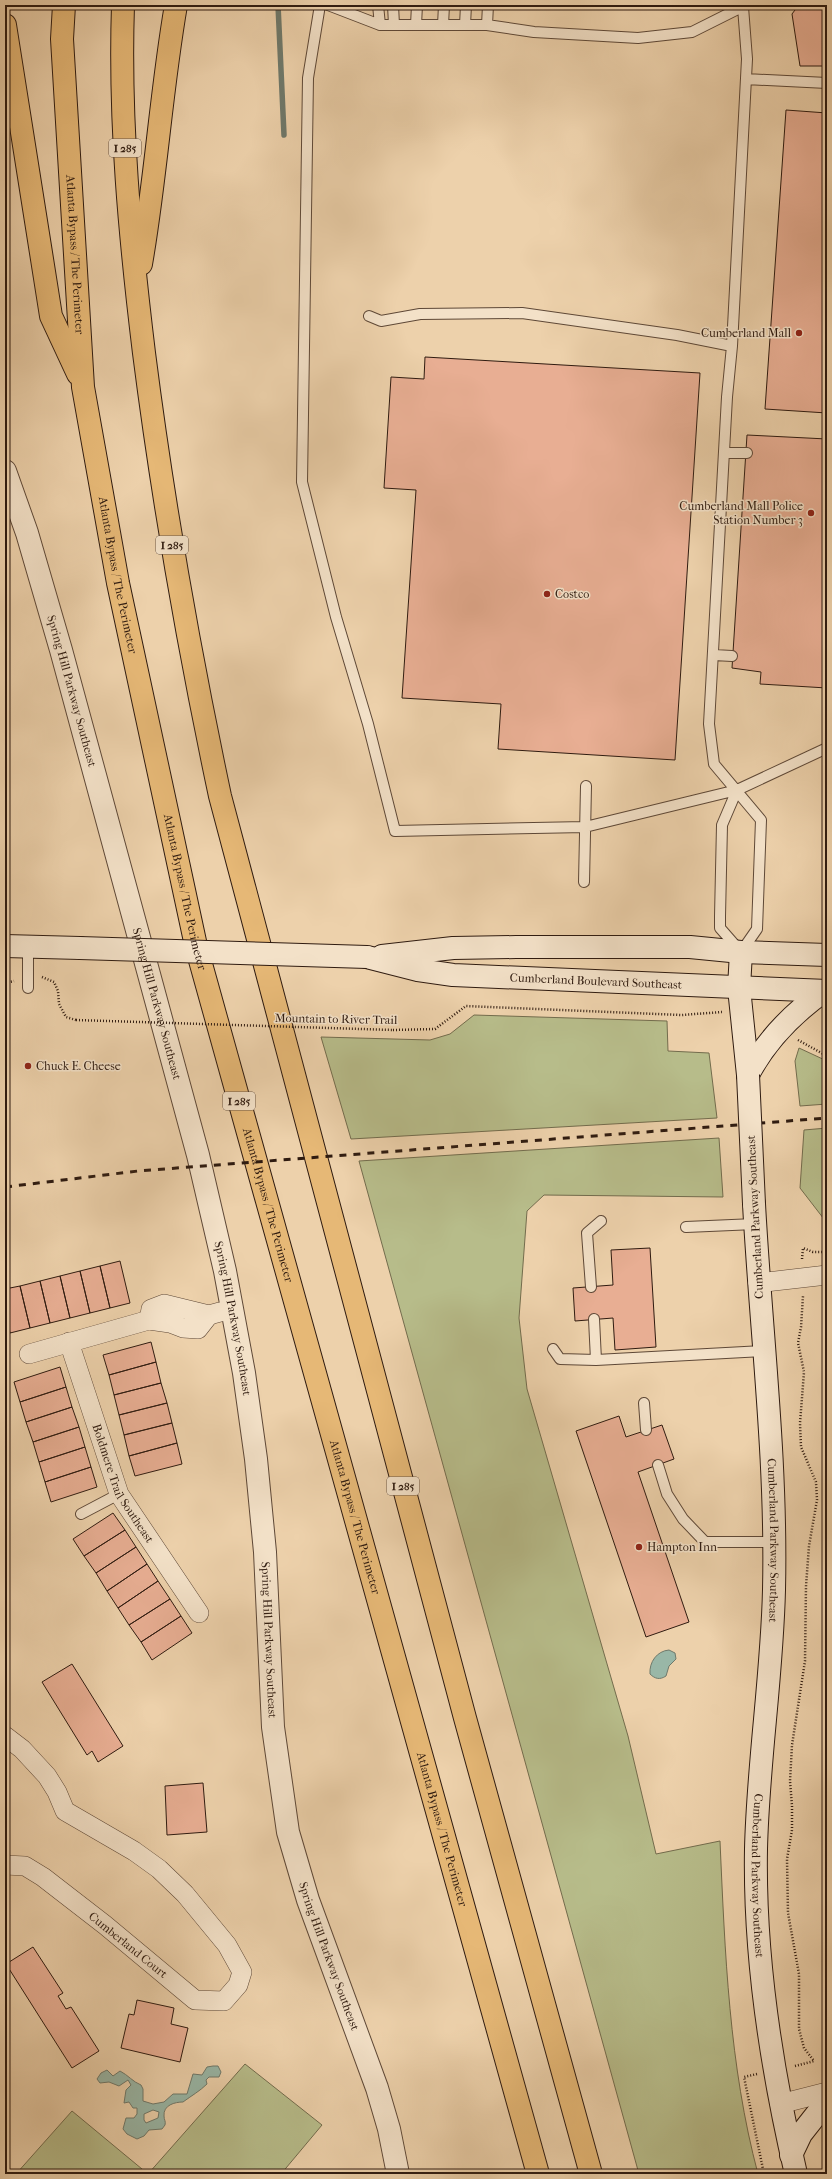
<svg xmlns="http://www.w3.org/2000/svg" width="832" height="2179" viewBox="0 0 832 2179" font-family="'IM FELL French Canon',serif">
<rect width="100%" height="100%" fill="#edd1ab"/>
<filter id="stains"><feTurbulence type="fractalNoise" baseFrequency=".005" numOctaves="4"/><feColorMatrix values="0 0 0 0 .2 0 0 0 0 .09 0 0 0 0 .02 0 0 0 .5 -.17"/></filter>
<radialGradient id="worn" r=".72"><stop offset=".6" stop-color="#630" stop-opacity="0"/><stop offset="1" stop-color="#630" stop-opacity=".3"/></radialGradient>
<path fill="#b7bc8a" stroke="#736c4d" d="M474 1015 667 1021 668 1051 709 1053 717 1118 351 1139 321 1037 430 1040 450 1034Z
M799 1048 827 1061V1104L800 1106 795 1061Z
M827 1128V1223L800 1188 804 1130Z
M719 1138 723 1197 544 1195 527 1211 519 1318 527 1389 628 1736 656 1854 720 1841C725 1953 729 2065 758 2174H639L359 1161Z
M245 2064 322 2125 281 2174H16L72 2111 148 2174Z"/>
<path fill="#99b7a7" stroke="#6f796b" fill-rule="evenodd" d="M669 1650 675 1653 676 1659 669 1666 666 1676C660 1680 655 1679 650 1674 649 1662 657 1651 669 1650Z
M213 2066H218L221 2072 219 2077H209L206 2080 207 2084C200 2091 191 2096 183 2102 175 2102 163 2105 164 2116 164 2120 166 2121 165 2125L162 2129 149 2130 144 2136 137 2139 127 2134 123 2129 126 2118H134L137 2114V2108H133L129 2102 124 2103 126 2090 131 2085 128 2080 119 2086 109 2082 100 2083 97 2079 101 2073 107 2070 113 2076 120 2071C128 2075 133 2082 141 2085L143 2089V2101L153 2104 164 2102 173 2094H187L193 2074 202 2075 207 2067ZM153 2110 159 2112 158 2118 146 2123 144 2120V2114Z"/>
<g fill="none" stroke-linecap="round" stroke-linejoin="round">
<path stroke="#6f796b" stroke-width="5.5" d="M278 5 284 135"/>
</g>
<path fill="#e8ae93" stroke="#2f1b10" d="M803 5H827V66H800L792 14 798 6Z
M786 110 827 113V413L765 409Z
M425 357 700 373 675 760 498 749 501 704 402 698 416 490 384 488 391 377 424 379Z
M747 435 827 439V688L760 684 761 672 732 668Z
M650 1248 656 1347 615 1350 613 1318 575 1321 573 1288 613 1285 611 1250Z
M120 1261 130 1303 110 1308 100 1266Z
M100 1266 110 1308 90 1313 80 1271Z
M80 1271 90 1313 70 1318 60 1276Z
M60 1276 70 1318 50 1323 40 1281Z
M40 1281 50 1323 30 1328 20 1286Z
M20 1286 30 1328 10 1333 5 1311V1289Z
M151 1342 156 1362 109 1375 103 1355Z
M156 1362 161 1383 114 1395 109 1375Z
M60 1367 66 1387 20 1402 14 1382Z
M161 1383 167 1403 119 1415 114 1395Z
M66 1387 72 1407 26 1422 20 1402Z
M167 1403 172 1423 124 1435 119 1415Z
M72 1407 79 1427 33 1442 26 1422Z
M619 1416 626 1437 662 1425 674 1459 638 1472 689 1622 646 1637 576 1431Z
M172 1423 177 1443 129 1456 124 1435Z
M79 1427 85 1447 39 1462 33 1442Z
M177 1443 182 1464 135 1476 129 1456Z
M85 1447 91 1467 45 1482 39 1462Z
M91 1467 97 1487 51 1502 45 1482Z
M113 1513 125 1530 84 1556 73 1539Z
M125 1530 136 1547 96 1573 84 1556Z
M136 1547 147 1564 107 1591 96 1573Z
M147 1564 158 1581 118 1608 107 1591Z
M158 1581 170 1599 129 1625 118 1608Z
M170 1599 181 1616 141 1642 129 1625Z
M181 1616 192 1633 152 1660 141 1642Z
M72 1664 123 1746 98 1762 92 1751 87 1755 42 1682Z
M203 1783 207 1832 167 1835 165 1786Z
M33 1947 63 1993 58 1996 66 2009 71 2007 99 2051 72 2068 6 1964Z
M137 2000 174 2008 171 2024 188 2028 180 2062 121 2048 129 2014 134 2015Z"/>
<g fill="none" stroke-linecap="round" stroke-linejoin="round">
<defs>
<path id="service" d="M320 5 308 78 302 482 336 617 368 724 395 831 585 827 737 790 827 748
M328 5 380 25H487L534 32 638 38 692 32 746 5
M378 5 380 25
M393 5 394 25
M416 25 417 5
M443 25 444 5
M465 25 466 5
M487 25 488 5
M746 79 827 83
M369 316 381 321 420 314 522 313 677 335 732 346 747 59 743 7
M732 346 727 397 709 724 714 764 761 820 757 929 741 952 720 928V916L722 825 737 790
M724 453H747
M714 655 732 656
M584 882 586 786
M28 947V988
M686 1227 755 1224
M591 1287 587 1233 601 1221
M594 1319 596 1360
M553 1349 560 1359 596 1360 763 1351
M644 1403 646 1430
M658 1465 667 1494 683 1519 705 1542H774
M81 1514 119 1494"/>
<g id="minor">
<path d="M758 1283 827 1275"/>
<path d="M149 1320 151 1309 164 1304 209 1315 220 1312"/>
<path id="s1" d="M69 1342 119 1494 199 1613"/>
<path d="M29 1354 149 1320 170 1323 183 1328 198 1329 209 1315"/>
<path d="M5 1736 22 1749 47 1776 57 1792 65 1811 134 1851 159 1869 185 1894 227 1945 242 1972 238 1985 224 2001 195 2000 105 1925 43 1877 25 1866 5 1865"/>
<path d="M780 2104 827 2092"/>
</g>
<g id="tertiary">
<path id="s2" d="M5 471 27 533 61 650 198 1155 225 1271 244 1373 256 1459 265 1552 273 1727 288 1832 308 1900 377 2088 389 2129 398 2174"/>
</g>
<g id="secondary">
<path d="M5 946 80 948"/>
<path d="M741 952 739 988 748 1075"/>
<path d="M382 956 453 948 516 947H690L741 952 827 955"/>
<path id="s3" d="M367 957 418 970 453 975 827 991"/>
<path d="M748 1075C766 1040 792 1014 824 991"/>
<path id="s4" d="M754 1204C761 1332 777 1461 774 1590 772 1677 758 1762 756 1849 754 1959 771 2067 796 2174"/>
<path d="M791 2155 801 2134 827 2101"/>
</g>
<g id="motorway">
<path id="s5" d="M64 5 62 39 83 387 118 583 196 946 538 2174"/>
<path d="M123 5C119 122 130 238 144 353 163 502 189 650 220 796L465 1718 591 2174"/>
<path d="M5 25 51 316 78 374"/>
<path d="M141 264C156 178 161 91 176 5"/>
</g>
</defs>
<use href="#service" stroke="#5e4837" stroke-width="12"/>
<use href="#minor" stroke="#5e4837" stroke-width="20"/>
<use href="#tertiary" stroke="#5e4837" stroke-width="24"/>
<use href="#secondary" stroke="#2f1b10" stroke-width="24"/>
<use href="#motorway" stroke="#2f1b10" stroke-width="24"/>
<path stroke="#2f1b10" stroke-width="2.5" stroke-dasharray="1 2" stroke-linecap="butt" d="M42 977 54 982 58 991 59 1004 66 1017 76 1020
M5 983 14 981
M393 1030 435 1029 466 1006 682 1015 722 1012
M798 1040 827 1056
M802 1259 803 1248 813 1252H827
M795 2066 814 2061 804 2048 799 2029V1974L788 1913 787 1859 792 1830V1806L790 1781 792 1745 805 1661 806 1586 809 1546 817 1500 816 1482 801 1447 800 1423 804 1372 798 1343 801 1327 803 1296
M757 2074 744 2077 764 2174"/>
<use href="#service" stroke="#f3e1c8" stroke-width="10"/>
<use href="#minor" stroke="#f3e1c8" stroke-width="19"/>
<use href="#tertiary" stroke="#f3e1c8" stroke-width="22"/>
<use href="#secondary" stroke="#f3e1c8" stroke-width="22"/>
<use href="#motorway" stroke="#e6b876" stroke-width="22"/>
<path stroke="#2f1b10" stroke-width="3" stroke-dasharray="7 7" stroke-linecap="butt" d="M5 1187 138 1171 827 1118"/>
<defs>
<path id="secondary-bridge" d="M80 948 367 957
M748 1075 754 1204"/>
</defs>
<use href="#secondary-bridge" stroke="#2f1b10" stroke-width="24" stroke-linecap="butt"/>
<path stroke="#2f1b10" stroke-width="2.5" stroke-dasharray="1 2" stroke-linecap="butt" d="M76 1020 393 1030"/>
<use href="#secondary-bridge" stroke="#f3e1c8" stroke-width="22"/>
</g>
<g fill="#8f2418" stroke="#f3e1c8" stroke-width="1.5">
<circle cx="799" cy="333" r="4"/>
<circle cx="811" cy="513" r="4"/>
<circle cx="547" cy="594" r="4"/>
<circle cx="28" cy="1066" r="4"/>
<circle cx="639" cy="1547" r="4"/>
</g>
<g text-anchor="middle" dominant-baseline="central" stroke-width="3" stroke-linejoin="round" paint-order="stroke">
<g fill="#f3e1c8" stroke="#6a5647" stroke-width="1">
<rect x="109" y="139" width="32" height="18" rx="3"/>
<rect x="156" y="536" width="32" height="18" rx="3"/>
<rect x="223" y="1092" width="32" height="18" rx="3"/>
<rect x="387" y="1477" width="32" height="18" rx="3"/>
</g>
<g font-size="11" font-weight="bold" fill="#2f1b10">
<text x="125" y="148">I 285</text>
<text x="172" y="545">I 285</text>
<text x="239" y="1101">I 285</text>
<text x="403" y="1486">I 285</text>
</g>
<g font-size="12" fill="#2f1b10" stroke="#f3e1c8">
<text stroke="none"><textPath href="#s5" startOffset="250">Atlanta Bypass / The Perimeter</textPath></text>
<text stroke="none"><textPath href="#s5" startOffset="574">Atlanta Bypass / The Perimeter</textPath></text>
<text stroke="none"><textPath href="#s2" startOffset="230">Spring Hill Parkway Southeast</textPath></text>
<text stroke="none"><textPath href="#s5" startOffset="898">Atlanta Bypass / The Perimeter</textPath></text>
<text stroke="none"><textPath href="#s3" startOffset="231">Cumberland Boulevard Southeast</textPath></text>
<text stroke="none"><textPath href="#s2" startOffset="554">Spring Hill Parkway Southeast</textPath></text>
<text transform="translate(336 1019) rotate(1)">Mountain to River Trail</text>
<text stroke="none"><textPath href="#s5" startOffset="1222">Atlanta Bypass / The Perimeter</textPath></text>
<text transform="translate(755 1217) rotate(-93)">Cumberland Parkway Southeast</text>
<text stroke="none"><textPath href="#s2" startOffset="878">Spring Hill Parkway Southeast</textPath></text>
<text stroke="none"><textPath href="#s1" startOffset="152">Boldmere Trail Southeast</textPath></text>
<text stroke="none"><textPath href="#s5" startOffset="1546">Atlanta Bypass / The Perimeter</textPath></text>
<text stroke="none"><textPath href="#s4" startOffset="337">Cumberland Parkway Southeast</textPath></text>
<text stroke="none"><textPath href="#s2" startOffset="1202">Spring Hill Parkway Southeast</textPath></text>
<text stroke="none"><textPath href="#s5" startOffset="1870">Atlanta Bypass / The Perimeter</textPath></text>
<text stroke="none"><textPath href="#s4" startOffset="673">Cumberland Parkway Southeast</textPath></text>
<text transform="translate(128 1945) rotate(39)">Cumberland Court</text>
<text stroke="none"><textPath href="#s2" startOffset="1526">Spring Hill Parkway Southeast</textPath></text>
</g>
<g font-size="12" fill="#2f1b10" stroke="#f3e1c8" text-anchor="start">
<text x="791" y="333" text-anchor="end">Cumberland Mall</text>
<text x="803" y="506" text-anchor="end">Cumberland Mall Police<tspan x="803" dy="14">Station Number 3</tspan></text>
<text x="555" y="594">Costco</text>
<text x="36" y="1066">Chuck E. Cheese</text>
<text x="647" y="1547">Hampton Inn</text>
</g>
</g>
<rect width="832" height="2179" fill="none" stroke="#edd1ab" stroke-width="20"/>
<rect x="6" y="6" width="820" height="2167" fill="none" stroke="#2f1b10" stroke-width="2"/>
<rect x="10" y="10" width="812" height="2159" fill="none" stroke="#2f1b10"/>
<rect width="100%" height="100%" filter="url(#stains)"/>
<rect width="100%" height="100%" fill="url(#worn)"/>
</svg>
